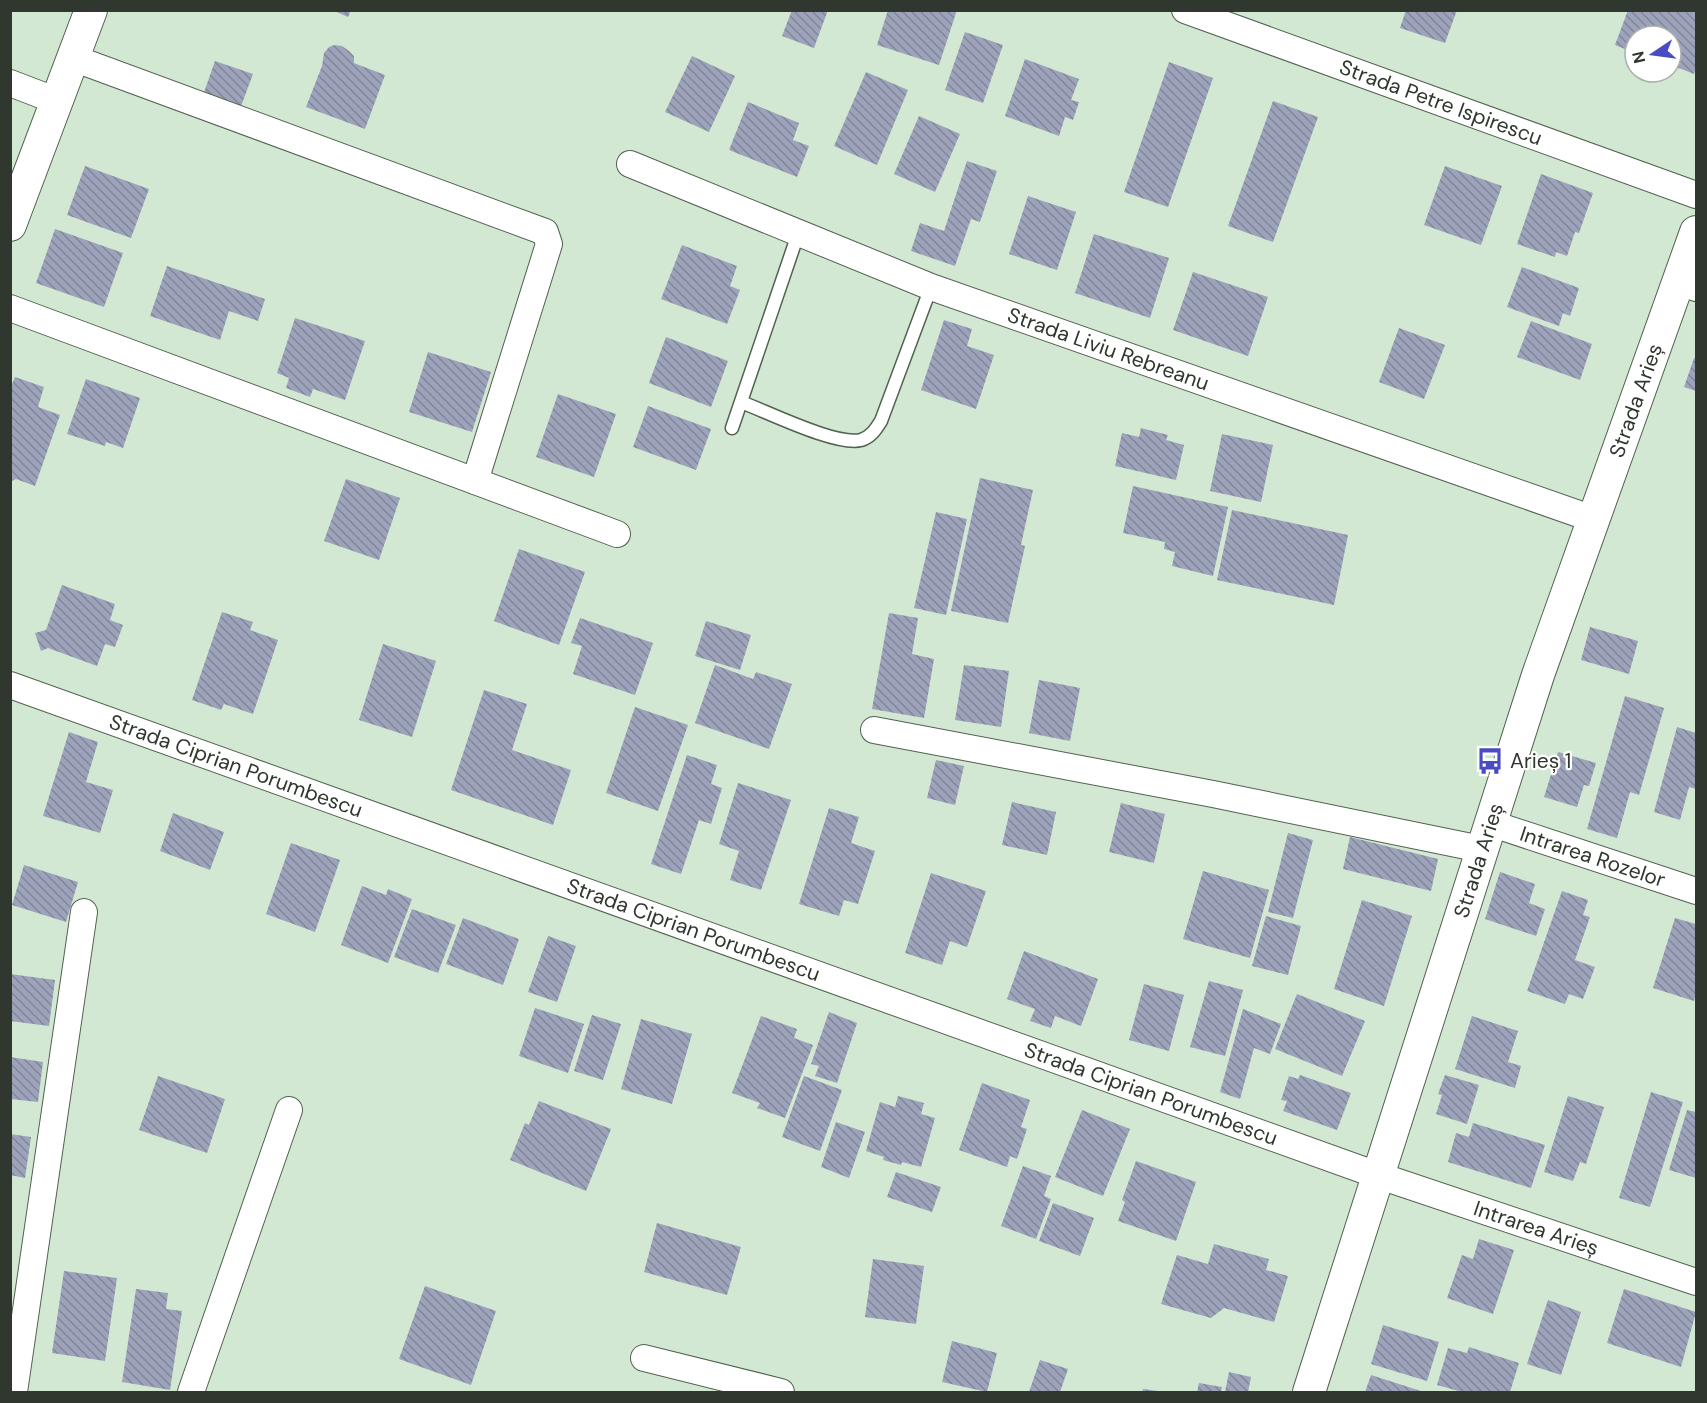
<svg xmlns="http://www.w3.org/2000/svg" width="1707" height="1403" viewBox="0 0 1707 1403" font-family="'DM Sans',sans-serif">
<defs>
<pattern id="building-back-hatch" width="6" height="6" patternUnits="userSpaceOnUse" patternTransform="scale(1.5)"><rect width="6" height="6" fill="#9ea3bc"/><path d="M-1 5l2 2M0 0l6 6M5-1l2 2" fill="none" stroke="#818699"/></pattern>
</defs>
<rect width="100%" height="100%" fill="#d3e8d3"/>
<path fill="url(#building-back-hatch)" d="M332 10H351L348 17Z
M792 10H828L814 48 782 36Z
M888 10H957L939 65 877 45Z
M1406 10H1457L1445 43 1400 28Z
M1628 10H1696V67L1694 74 1671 65V36H1635V53L1615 45Z
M965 32 1003 45 983 103 945 90Z
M334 45 342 46 349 51 354 56V63L385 75 365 129 306 107 322 66 324 53 329 47Z
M692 56 735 76 709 132 665 112Z
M1025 59 1079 79 1071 100 1079 102 1073 120 1065 117 1059 136 1005 116Z
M215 61 253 74 240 109 203 95Z
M1169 62 1213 78 1168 207 1124 192Z
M866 72 908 90 877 165 834 146Z
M1273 101 1318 117 1273 242 1228 226Z
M748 102 799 123 793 140 809 146 797 177 729 150Z
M919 116 960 134 935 192 894 174Z
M967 161 997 171 980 222 971 219 955 266 911 251 920 223 944 231Z
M85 166 149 189 131 238 67 215Z
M1445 166 1502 186 1481 245 1424 225Z
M1541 174 1593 193 1579 233 1575 232 1567 256 1556 252 1555 257 1517 244Z
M1028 196 1076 212 1057 270 1009 254Z
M55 229 123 253 104 307 36 283Z
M1094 234 1169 258 1150 318 1075 293Z
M682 245 737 266 730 286 740 290 727 324 661 299Z
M167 266 265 299 258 321 229 311 220 340 150 316Z
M1522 267 1579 288 1570 316 1563 313 1559 326 1507 307Z
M1193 272 1268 297 1248 356 1173 330Z
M295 318 365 341 345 400 313 389 310 397 286 388 289 378 277 373Z
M944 320 972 329 967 346 994 355 976 409 921 390Z
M1531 321 1592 344 1580 380 1517 357Z
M1399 328 1445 345 1424 399 1379 382Z
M666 337 728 361 711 407 649 383Z
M428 352 491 372 472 432 409 412Z
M1694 358 1696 359V391L1684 387Z
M15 377 44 387 38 407 60 415 35 486 16 479 10 482V389Z
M86 379 140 398 123 448 106 442 105 446 67 434Z
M558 394 616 414 594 477 536 457Z
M648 406 711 429 696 470 633 447Z
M1141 428 1168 435 1166 440 1184 445 1176 480 1115 466 1122 433 1139 437Z
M1222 434 1273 445 1261 502 1210 491Z
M980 478 1033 490 1021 545 1025 546 1008 623 951 611Z
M346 479 400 498 379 560 324 541Z
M1133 486 1228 507 1213 576 1172 566 1175 552 1164 549 1165 542 1123 533Z
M1232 510 1348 535 1334 605 1217 580Z
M936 512 967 519 946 615 914 608Z
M519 549 585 572 559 645 494 621Z
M62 585 115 604 110 620 123 625 115 647 105 644 97 666 48 648 41 651 35 633 46 630Z
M222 612 253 622 250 630 278 640 253 714 224 704 221 710 192 700Z
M889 613 918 618 912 654 934 659 924 718 872 709Z
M580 618 653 643 635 695 573 674 582 646 571 643Z
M706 621 751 635 740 670 695 656Z
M1590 627 1638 641 1629 674 1581 660Z
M383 644 436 661 412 737 359 720Z
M715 665 753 679 756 672 792 684 769 749 695 723Z
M964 665 1009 671 1001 727 955 720Z
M1039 680 1080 688 1070 741 1029 733Z
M484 690 527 704 512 750 571 770 553 825 451 790Z
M1625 696 1664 708 1639 795 1630 792 1617 838 1587 829Z
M635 707 688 725 658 811 606 793Z
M1677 727 1696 733V789L1689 787 1680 820 1654 812Z
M69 732 98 742 86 782 113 790 100 833 43 816Z
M1558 752 1596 763 1589 786 1584 785 1577 807 1544 797Z
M687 755 717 765 711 784 722 788 711 824 699 820 681 874 651 864Z
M936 760 964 766 955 805 927 798Z
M738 783 791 800 761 890 730 880 739 851 719 844Z
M1012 802 1056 812 1047 855 1002 845Z
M1121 803 1165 814 1154 863 1109 852Z
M829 808 859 817 851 843 875 851 858 904 844 900 839 916 799 904Z
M173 813 224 832 210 870 160 851Z
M1288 833 1313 840 1293 918 1268 912Z
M1350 837 1438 859 1431 891 1343 869Z
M291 843 340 860 315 932 266 914Z
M24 865 78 882 66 922 12 905Z
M1203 871 1269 890 1250 958 1183 939Z
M1500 872 1535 884 1529 903 1545 909 1536 936 1485 919Z
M931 873 986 891 967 947 950 941 942 965 905 953Z
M362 886 386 895 388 889 412 899 388 963 341 945Z
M1562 891 1588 900 1583 915 1590 917 1575 960 1595 967 1583 999 1569 994 1565 1004 1527 991Z
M1362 900 1412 916 1384 1006 1334 989Z
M412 909 456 925 438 973 394 957Z
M1266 916 1301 926 1288 975 1252 966Z
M463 918 519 939 503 985 446 964Z
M1675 918 1696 924V994L1694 1001 1653 988Z
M548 936 576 946 557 1002 528 992Z
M1024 951 1098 979 1081 1026 1055 1016 1051 1028 1030 1021 1035 1009 1007 999Z
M10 974 55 980 49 1026 10 1021Z
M1209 981 1243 990 1225 1056 1190 1047Z
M1144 984 1184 995 1169 1051 1129 1040Z
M1297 994 1365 1021 1342 1076 1275 1049Z
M535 1008 584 1024 568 1073 519 1056Z
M1243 1009 1281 1024 1270 1054 1254 1048 1240 1099 1220 1092Z
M829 1012 857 1023 837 1083 815 1076 819 1066 811 1064Z
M592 1015 621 1024 603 1080 574 1071Z
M761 1016 797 1029 794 1038 813 1045 785 1118 757 1108 760 1103 732 1093Z
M1472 1016 1518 1031 1508 1062 1521 1066 1515 1088 1455 1069Z
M641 1019 692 1034 672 1104 621 1089Z
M10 1057 43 1062 38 1102 10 1099Z
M1300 1075 1351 1093 1337 1130 1283 1111 1287 1101 1281 1100 1289 1076 1298 1079Z
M1445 1075 1479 1085 1467 1124 1436 1114 1442 1095 1438 1094Z
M158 1076 225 1099 207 1153 139 1130Z
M804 1076 842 1090 820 1151 782 1137Z
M982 1083 1030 1100 1021 1127 1027 1129 1017 1159 1010 1156 1007 1167 959 1150Z
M1651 1092 1683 1102 1650 1207 1619 1198Z
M898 1096 924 1103 921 1114 935 1118 921 1167 902 1162 901 1165 883 1160 884 1157 866 1151 880 1102 895 1107Z
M1568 1096 1604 1107 1586 1164 1580 1162 1573 1181 1544 1172Z
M539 1101 611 1129 586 1191 510 1160 525 1123 529 1125Z
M1082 1110 1130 1129 1103 1196 1055 1177Z
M1687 1110 1696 1112V1178L1669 1170Z
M836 1122 865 1132 849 1178 821 1167Z
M1473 1123 1545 1145 1531 1188 1448 1162 1456 1133 1469 1137Z
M10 1134 31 1137 25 1178 10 1175Z
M1136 1161 1196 1182 1176 1241 1118 1221 1125 1202 1122 1200Z
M1023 1166 1051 1176 1044 1196 1051 1199 1036 1239 1001 1226Z
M896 1172 941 1187 932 1212 887 1197Z
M1053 1203 1094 1218 1080 1256 1039 1241Z
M657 1223 741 1247 727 1295 644 1272Z
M1479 1239 1514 1250 1493 1314 1447 1298 1462 1255 1473 1259Z
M1214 1244 1269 1259 1266 1270 1288 1276 1274 1322 1224 1308 1211 1318 1161 1304 1177 1255 1208 1264Z
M873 1259 924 1266 916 1324 865 1317Z
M64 1271 117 1278 105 1361 52 1353Z
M425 1286 496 1311 471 1385 399 1359Z
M136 1289 168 1293 166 1309 182 1311 170 1390 122 1382Z
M1624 1289 1696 1312 1681 1367 1607 1343Z
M1548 1300 1581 1312 1561 1375 1527 1364Z
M1383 1325 1439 1342 1427 1381 1371 1364Z
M952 1341 997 1353 987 1392 942 1382Z
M1469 1347 1519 1363 1510 1392H1462L1437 1385 1448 1348 1467 1353Z
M1040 1360 1068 1369 1060 1392H1029Z
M1229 1372 1251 1377 1248 1392H1225Z
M1371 1375 1424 1392H1365Z
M1199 1383 1222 1387 1221 1392H1197Z
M1143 1389 1158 1391V1392H1142Z"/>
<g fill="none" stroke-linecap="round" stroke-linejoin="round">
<defs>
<path id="service" d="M741 402C768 412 836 446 861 440 871 437 876 429 881 421L931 287
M732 428 798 234"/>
<g id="minor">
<path id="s1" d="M1185 10 1696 195"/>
<path d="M73 58 545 232 549 244 475 481"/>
<path d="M10 83 57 101"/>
<path id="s2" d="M630 164 931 287 1593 519"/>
<path d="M1679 282 1696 288"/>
<path d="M10 308 617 534"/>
<path id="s3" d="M10 685 1377 1175 1696 1282"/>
<path d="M874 730 1213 794 1481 849"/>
<path id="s4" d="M1490 823 1696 891"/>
<path d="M644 1358 781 1392"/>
<path d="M14 1392 84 912"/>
<path d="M191 1392 289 1110"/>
</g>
<g id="tertiary">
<path d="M10 225 91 10"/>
<path id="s5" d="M1309 1392 1538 675 1696 232"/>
</g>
</defs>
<use href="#service" stroke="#516250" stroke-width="15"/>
<use href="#minor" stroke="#516250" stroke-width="28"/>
<use href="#tertiary" stroke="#516250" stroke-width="34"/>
<use href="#service" stroke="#fff" stroke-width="12"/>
<use href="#minor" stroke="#fff" stroke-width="26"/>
<use href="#tertiary" stroke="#fff" stroke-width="32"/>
</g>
<defs>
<symbol id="bus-bare" viewBox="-9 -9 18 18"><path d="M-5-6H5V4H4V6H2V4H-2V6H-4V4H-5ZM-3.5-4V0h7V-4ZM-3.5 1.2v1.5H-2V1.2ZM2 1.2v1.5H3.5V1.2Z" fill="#484bc1" stroke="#fff" stroke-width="2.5" paint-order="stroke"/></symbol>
</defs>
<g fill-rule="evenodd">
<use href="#bus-bare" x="1471" y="742" width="38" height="38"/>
</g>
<g text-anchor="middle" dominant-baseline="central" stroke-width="4.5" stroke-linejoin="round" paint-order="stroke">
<g font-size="21" fill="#2f372e" stroke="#fff">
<text stroke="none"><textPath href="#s1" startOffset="272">Strada Petre Ispirescu</textPath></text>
<text stroke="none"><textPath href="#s2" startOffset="513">Strada Liviu Rebreanu</textPath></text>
<text stroke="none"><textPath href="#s5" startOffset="1044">Strada Arieș</textPath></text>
<text stroke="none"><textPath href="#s3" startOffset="240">Strada Ciprian Porumbescu</textPath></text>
<text stroke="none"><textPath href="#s4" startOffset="108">Intrarea Rozelor</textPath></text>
<text stroke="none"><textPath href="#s5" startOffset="558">Strada Arieș</textPath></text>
<text stroke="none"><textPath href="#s3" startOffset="726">Strada Ciprian Porumbescu</textPath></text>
<text stroke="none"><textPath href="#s3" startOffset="1212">Strada Ciprian Porumbescu</textPath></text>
<text stroke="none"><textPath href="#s3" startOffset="1620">Intrarea Arieș</textPath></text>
</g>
<g font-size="21" fill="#2f372e" stroke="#fff" text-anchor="start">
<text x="1510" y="761">Arieș 1</text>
</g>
</g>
<rect width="1707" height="1403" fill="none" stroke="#2f372e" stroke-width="24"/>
<g transform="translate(1653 54) rotate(257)"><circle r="28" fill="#ffffff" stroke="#acafab" stroke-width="1.5"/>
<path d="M0-4.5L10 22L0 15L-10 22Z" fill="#484bc1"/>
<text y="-9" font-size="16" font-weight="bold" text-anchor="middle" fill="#2f372e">N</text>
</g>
</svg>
